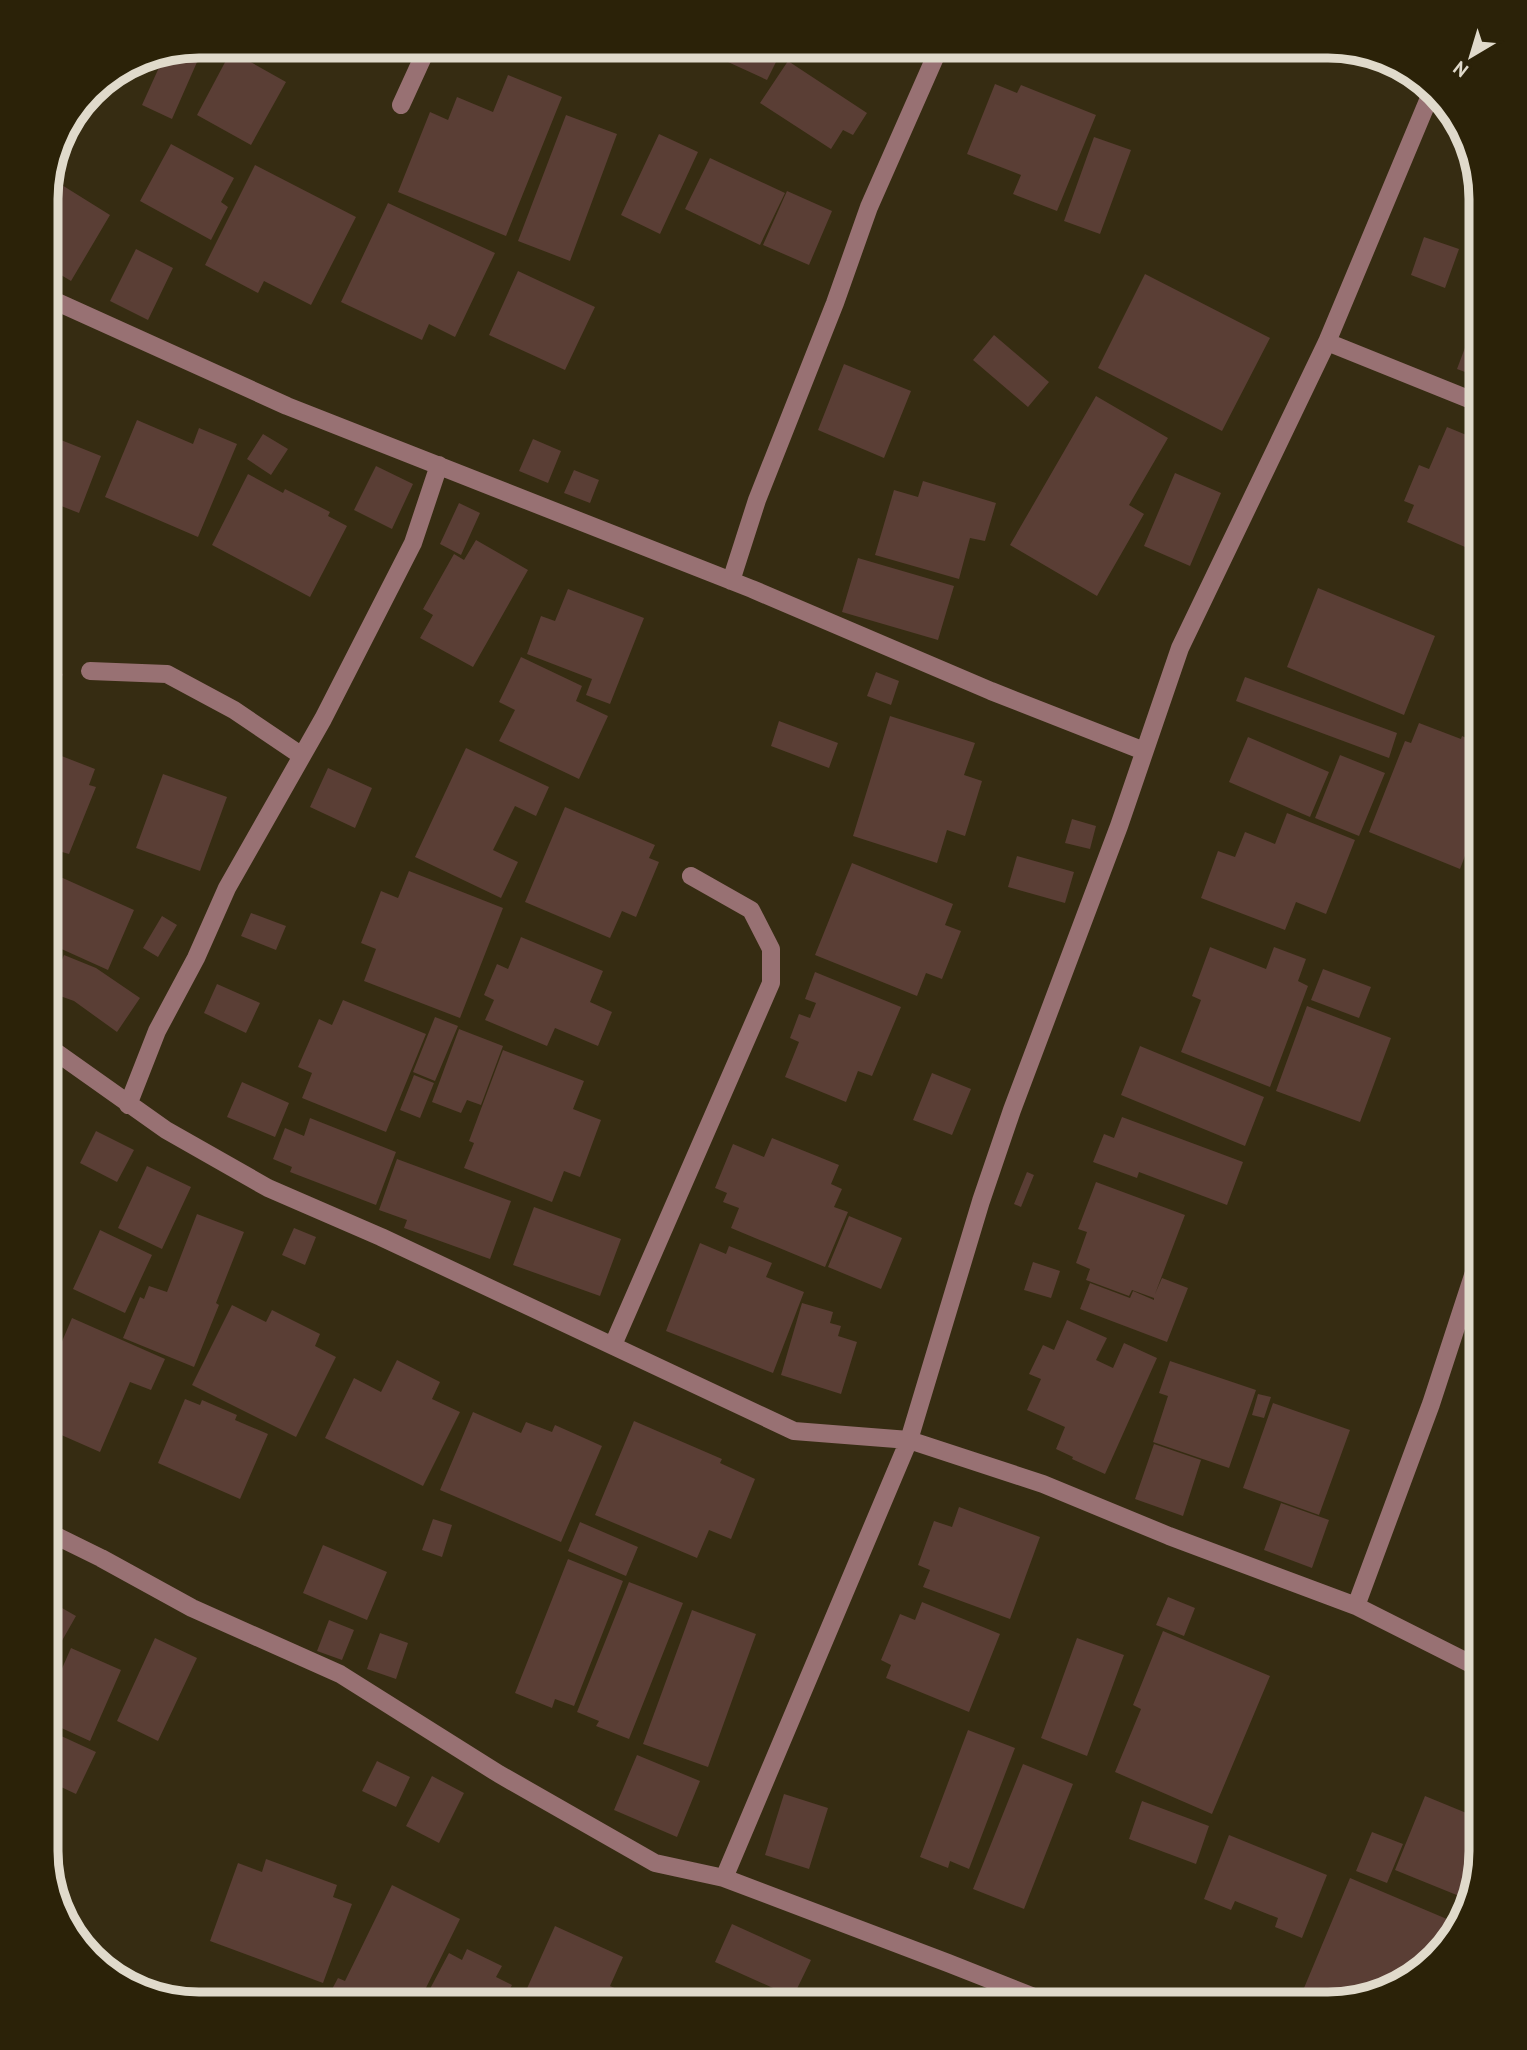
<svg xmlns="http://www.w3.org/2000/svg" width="1527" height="2050" viewBox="0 0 1527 2050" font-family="'PT Sans',sans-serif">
<rect width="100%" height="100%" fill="#362c12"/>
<path fill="#5a3e35" d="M636 46H673L668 58Z
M707 46H784L767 80 704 51Z
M189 47 201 53 172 119 142 105 166 52Z
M231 51 286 82 251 145 197 115Z
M788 61 867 113 853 135 843 130 831 149 760 103Z
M508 75 562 97 506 236 398 192 430 112 448 120 457 97 493 112Z
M995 84 1017 93 1021 85 1096 115 1057 211 1013 194 1021 175 967 154Z
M566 115 617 134 570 261 518 241Z
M659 134 698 152 660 234 621 215Z
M1094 137 1131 150 1100 234 1064 221Z
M171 144 234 178 221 202 228 207 211 240 140 201Z
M710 158 785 193 760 245 685 209Z
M255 165 356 217 311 305 264 281 258 293 205 265Z
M49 177 110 215 71 281 46 266V188Z
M787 191 832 211 809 265 763 245Z
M388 203 495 253 455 337 429 324 422 340 341 302Z
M1424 237 1459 249 1445 288 1411 275Z
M136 249 173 268 148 320 110 301Z
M518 271 595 307 565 370 489 335Z
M1145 274 1270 338 1222 431 1098 368Z
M1481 305V378L1457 369Z
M994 335 1049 382 1028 407 973 360Z
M844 364 911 391 884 458 818 430Z
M1096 396 1168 438 1129 505 1144 514 1097 596 1010 545Z
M137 420 193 444 199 428 237 444 198 537 105 497Z
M1447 427 1481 441V547L1479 553 1407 522 1414 505 1404 501 1419 465 1429 469Z
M46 434 101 456 79 513 46 500Z
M263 434 288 449 271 475 247 459Z
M533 439 561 451 548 483 519 471Z
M376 466 413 484 392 529 354 510Z
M574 470 599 480 590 503 564 493Z
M1175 473 1221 493 1190 566 1144 546Z
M248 474 283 493 285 489 330 512 328 516 347 526 310 597 212 545Z
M923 481 996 503 985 541 970 538 959 579 875 555 894 490 918 497Z
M459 503 480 513 461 555 440 544Z
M476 540 528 570 473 667 420 638 433 615 423 609 454 554 464 560Z
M858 558 954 586 938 640 842 612Z
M1318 588 1435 636 1404 715 1287 667Z
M568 589 644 618 610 704 586 695 592 679 527 654 541 616 555 621Z
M521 657 582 686 576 701 608 716 579 779 499 741 515 710 499 702Z
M46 668 63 674 53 703 46 701Z
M876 672 899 681 891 705 867 696Z
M1245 677 1397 733 1389 758 1236 701Z
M890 716 975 743 964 775 982 781 965 836 947 830 937 863 853 836Z
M779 721 838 743 829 768 771 746Z
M1419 723 1461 739 1462 736 1481 745V853L1468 848 1460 869 1369 832 1405 741 1411 743Z
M1248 737 1329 772 1310 817 1229 782Z
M466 748 549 787 536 816 515 806 493 850 518 862 501 898 415 857Z
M46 750 95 769 89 785 96 787 69 854 62 852 55 870 46 866Z
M1340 755 1385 773 1359 836 1315 818Z
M328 768 372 788 355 828 310 807Z
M163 774 227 797 200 871 136 848Z
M565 807 655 845 649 858 659 862 636 917 622 911 610 938 525 902Z
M1287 813 1355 840 1326 914 1296 902 1285 930 1201 898 1218 851 1235 857 1245 832 1275 844Z
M1072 819 1096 826 1090 849 1065 843Z
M1017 856 1074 872 1065 903 1008 887Z
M852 863 953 904 945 925 961 931 942 979 926 973 917 996 815 955Z
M409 871 503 908 460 1018 364 981 376 949 361 943 381 891 398 898Z
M56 875 134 910 108 970 46 942V898Z
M251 913 286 926 276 950 241 936Z
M162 916 177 925 158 957 143 948Z
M521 937 603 971 590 1002 612 1012 598 1046 555 1028 547 1046 485 1020 494 1000 484 995 497 964 508 969Z
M1210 947 1266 969 1274 947 1306 959 1298 981 1308 986 1270 1087 1181 1052 1201 1000 1192 996Z
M64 955 96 968 140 998 117 1032 74 1001 49 992Z
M1323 969 1371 987 1359 1018 1311 1000Z
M815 972 901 1007 872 1076 858 1071 846 1102 785 1077 799 1042 790 1038 799 1014 810 1018 816 1003 805 999Z
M217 984 260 1003 246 1033 204 1013Z
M343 1000 426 1034 386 1132 302 1098 312 1073 298 1067 319 1019 332 1025Z
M1307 1006 1391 1038 1360 1122 1276 1091Z
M435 1017 458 1026 435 1081 413 1072Z
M459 1029 503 1046 481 1105 467 1100 461 1113 432 1102Z
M1140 1046 1264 1097 1245 1146 1121 1095Z
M503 1050 584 1081 573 1109 601 1120 580 1177 564 1171 552 1202 464 1168 474 1143 469 1141Z
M932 1073 971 1089 952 1135 913 1120Z
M414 1075 434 1083 420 1118 400 1110Z
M242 1082 289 1103 275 1137 227 1117Z
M1122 1117 1243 1162 1227 1205 1139 1172 1137 1178 1093 1162 1104 1134 1114 1138Z
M310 1118 396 1152 376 1205 290 1172 292 1167 273 1159 285 1128 304 1136Z
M96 1131 134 1150 117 1182 80 1163Z
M772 1138 839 1165 831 1184 842 1189 834 1207 848 1212 825 1267 731 1228 739 1208 723 1202 727 1193 715 1188 733 1144 764 1157Z
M397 1159 511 1201 490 1259 404 1228 407 1220 379 1210Z
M147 1166 191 1187 162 1249 118 1228Z
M1027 1172 1034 1175 1021 1207 1014 1204Z
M1096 1182 1185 1215 1155 1294 1162 1278 1188 1288 1167 1342 1080 1309 1090 1283 1130 1298 1133 1291 1154 1300V1298L1132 1290 1129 1296 1086 1280 1090 1269 1076 1263 1087 1232 1078 1229Z
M534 1207 621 1239 600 1296 513 1265Z
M197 1214 244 1232 216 1303 219 1305 194 1367 123 1338 140 1297 144 1299 149 1286 167 1292Z
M849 1216 902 1238 881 1289 828 1267Z
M294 1228 316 1237 305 1265 282 1255Z
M100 1230 152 1255 125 1313 73 1289Z
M700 1243 726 1254 729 1246 772 1263 766 1277 804 1292 773 1373 666 1331Z
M1033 1262 1060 1271 1051 1298 1024 1290Z
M802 1303 833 1312 830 1323 841 1326 838 1336 857 1342 841 1394 781 1375Z
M232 1305 266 1322 272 1310 320 1334 315 1346 336 1357 296 1437 192 1385Z
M72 1318 165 1359 151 1390 130 1382 100 1452 59 1434 55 1446 46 1442V1379Z
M1067 1320 1107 1338 1096 1360 1113 1368 1124 1343 1157 1358 1105 1474 1072 1459 1073 1457 1056 1449 1065 1427 1027 1410 1041 1379 1029 1374 1043 1345 1054 1350Z
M397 1360 440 1382 432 1399 460 1412 423 1486 325 1438 354 1378 381 1392Z
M1170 1361 1256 1390 1229 1468 1153 1442 1168 1396 1159 1393Z
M1258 1394 1271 1397 1264 1418 1252 1415Z
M185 1399 200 1405 202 1400 237 1415 235 1420 268 1434 240 1499 158 1463Z
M1273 1403 1350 1430 1319 1515 1243 1488Z
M473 1412 521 1433 526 1422 552 1432 555 1425 602 1446 561 1542 440 1490Z
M634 1421 722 1459 720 1463 755 1479 731 1539 709 1530 697 1558 595 1515Z
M1154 1444 1201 1460 1183 1516 1135 1499Z
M1281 1503 1329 1520 1312 1568 1264 1550Z
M959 1507 1040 1537 1010 1619 923 1587 930 1570 918 1565 934 1521 952 1527Z
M433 1519 452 1525 442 1557 422 1550Z
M580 1522 638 1547 626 1576 568 1551Z
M323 1545 387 1572 367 1620 303 1593Z
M568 1559 623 1581 574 1706 555 1699 552 1708 515 1693Z
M629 1582 683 1603 629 1739 596 1726 599 1721 577 1712Z
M1168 1597 1195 1608 1184 1636 1156 1625Z
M46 1599 76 1616 46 1669Z
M922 1602 1000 1634 969 1712 886 1678 891 1665 881 1660 900 1614 915 1620Z
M692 1610 756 1634 708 1767 643 1744Z
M329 1620 354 1630 342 1660 317 1651Z
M1163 1631 1270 1676 1212 1814 1115 1772 1141 1709 1133 1705Z
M380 1633 408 1643 396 1679 367 1669Z
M155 1638 197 1658 158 1741 117 1721Z
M1077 1638 1124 1655 1087 1756 1041 1738Z
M71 1648 121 1670 90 1741 46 1721V1705Z
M46 1729 96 1752 76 1794 46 1780Z
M968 1730 1015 1748 969 1869 950 1861 948 1868 920 1857Z
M637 1755 700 1781 677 1837 614 1810Z
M377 1761 410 1777 396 1807 362 1791Z
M1023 1764 1073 1784 1024 1909 973 1889Z
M432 1776 464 1793 439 1843 406 1826Z
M784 1794 828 1808 809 1869 765 1855Z
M1425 1796 1481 1819V1852L1469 1900 1395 1870Z
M1142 1801 1209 1826 1196 1864 1129 1839Z
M1372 1832 1403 1844 1387 1883 1356 1871Z
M1229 1835 1327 1875 1302 1938 1275 1927 1278 1918 1235 1901 1231 1910 1204 1899Z
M266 1859 337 1885 333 1897 352 1904 323 1983 210 1941 238 1863 262 1872Z
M1350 1878 1461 1925 1459 1929 1413 1979 1347 1999 1343 1998 1342 2000 1337 2002 1304 1988Z
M392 1885 460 1919 418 2004H354L330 1993 338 1978 345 1981Z
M732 1924 811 1960 793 1997 715 1962Z
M555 1926 623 1957 610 1986 639 1999 636 2004H520Z
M467 1949 502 1966 496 1977 512 1985 502 2004H422L449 1953 462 1960Z
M667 1996 686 2004H663Z"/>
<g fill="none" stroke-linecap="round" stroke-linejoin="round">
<path stroke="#987173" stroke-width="18" d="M401 105 428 46
M46 297 287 406 752 589 991 691 1144 751
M1327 342 1481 404
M731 581 757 500 835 303 869 207 940 46
M90 671 167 674 234 710 302 756
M46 1045 166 1130 268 1188 381 1237 794 1431 909 1440 1043 1484 1169 1536 1356 1606 1481 1669
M128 1105 157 1031 196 958 227 888 323 719 413 543 439 465
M613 1345 771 983V949L751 910 691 876
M46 1531 101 1558 192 1608 340 1674 499 1774 655 1863 724 1878 948 1963 1052 2004
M1356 1606 1431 1404 1481 1251
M724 1878 909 1440 981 1201 1012 1110 1119 826 1180 648 1327 342 1432 91"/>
</g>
<path d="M0 0H1527V2050H0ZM199 58H1328A141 141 0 0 1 1469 199V1851A141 141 0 0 1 1328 1992H199A141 141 0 0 1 58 1851V199A141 141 0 0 1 199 58Z" fill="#2b2208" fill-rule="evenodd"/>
<path fill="none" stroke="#e0dacb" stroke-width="9" d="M199 58H1328A141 141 0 0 1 1469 199V1851A141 141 0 0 1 1328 1992H199A141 141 0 0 1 58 1851V199A141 141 0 0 1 199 58Z"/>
<g transform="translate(1471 56) rotate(218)" stroke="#2b2208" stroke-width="5" paint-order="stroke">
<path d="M0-5L12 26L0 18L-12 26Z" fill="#e0dacb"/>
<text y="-10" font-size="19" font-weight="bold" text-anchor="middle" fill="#e0dacb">N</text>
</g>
</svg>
